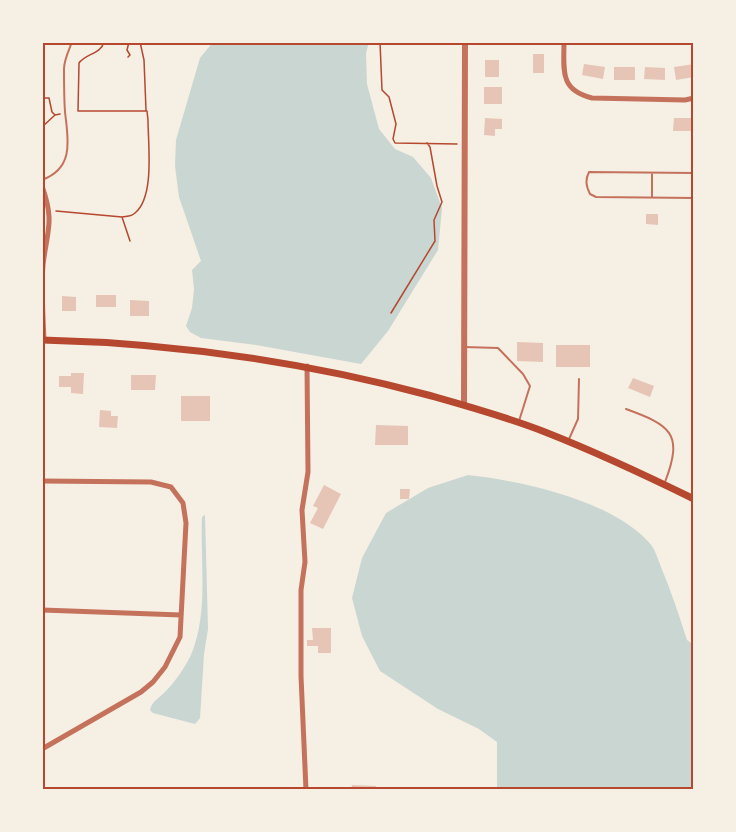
<svg xmlns="http://www.w3.org/2000/svg" width="736" height="832" viewBox="0 0 736 832" font-family="Barlow,sans-serif">
<rect width="100%" height="100%" fill="#f6efe4"/>
<path fill="#c9d6d2" d="M213 42H369L366 53 367 84 379 129 395 149 413 157 431 178 442 208 438 250 388 331 361 364 256 345 201 338 190 332 186 326 192 308 194 289 192 270 201 261 179 197 175 166 176 140 200 58Z
M468 475C522 481 616 501 652 546 656 552 658 560 661 567 671 591 679 615 687 640L694 645V790H497V742L479 729 438 709 380 671 362 636 352 598 362 558 386 513 428 488Z
M205 515 208 629 204 654 200 718 195 724 153 713 150 710C152 701 158 699 164 693 175 682 184 669 191 655 209 612 200 563 202 517Z"/>
<path fill="#e6c5b7" d="M533 54H544V73H533Z
M485 60H499V77H485Z
M584 64 605 67 603 79 582 75Z
M694 64V77L676 80 674 67Z
M614 67H635V80H614Z
M645 67 665 68V80L644 79Z
M484 87H502V104H484Z
M485 118 502 119V129H495V136L484 135Z
M674 118H694V131H673Z
M646 214H658V225L646 224Z
M96 295H116V307H96Z
M62 296 76 297V311H62Z
M130 300 149 301V316H130Z
M517 342 543 343V362L517 361Z
M556 345H590V367H556Z
M71 373H84L83 394 71 393V387H59V376H71Z
M131 375H156L155 390H131Z
M633 378 654 386 650 397 628 388Z
M181 396H210V421H181Z
M100 410 111 411V416H118L117 428 99 427Z
M376 425 408 426V445H375Z
M324 485 341 494 323 529 310 523 318 508 313 506Z
M400 489H410L409 499H400Z
M312 628H331V653H318V646H307V640H313Z
M352 785 376 786V790H351Z"/>
<g fill="none" stroke-linecap="round" stroke-linejoin="round">
<path stroke="#b5482f" stroke-width="1.5" d="M104 42C101 54 85 54 79 63L78 111H147L148 120C148 144 155 197 135 213 131 217 126 216 122 217
M140 42 144 60 146 110
M380 42 382 90 389 97 396 124 393 139 395 143 457 144
M128 57 130 55 127 50 129 42
M43 98H49L52 112 55 115 60 114
M42 127 55 115
M56 211 122 217 130 241
M391 313 435 241 434 220 442 202 437 186 430 147 427 143"/>
<path stroke="#c5725c" stroke-width="2" d="M694 173 589 172C585 180 586 186 590 194L596 197 694 198
M42 180C75 168 68 139 65 112 64 98 64 83 64 69 64 60 69 50 72 42
M652 197V173
M464 347 498 348 523 374 530 386 519 421
M626 409C670 425 684 433 665 482
M569 439 578 419 579 379"/>
<path stroke="#c5725c" stroke-width="5" d="M564 42C564 70 559 90 592 98L685 100 694 98
M42 186C55 222 47 230 43 265 41 289 43 315 44 340
M42 481 151 482 171 487 183 503 186 523 180 637 165 667 153 682 141 692 42 749
M42 610 181 615
M306 790 301 676V590L305 562 302 510 308 472 307 366"/>
<path stroke="#c5725c" stroke-width="6" d="M464 405 465 42"/>
<path stroke="#b5482f" stroke-width="7" d="M42 340C173 343 301 361 428 395 467 406 507 417 545 432 596 452 645 475 694 499"/>
</g>
<rect width="736" height="832" fill="none" stroke="#f6efe4" stroke-width="87"/>
<rect x="44" y="44" width="648" height="744" fill="none" stroke="#b5482f" stroke-width="2"/>
</svg>
